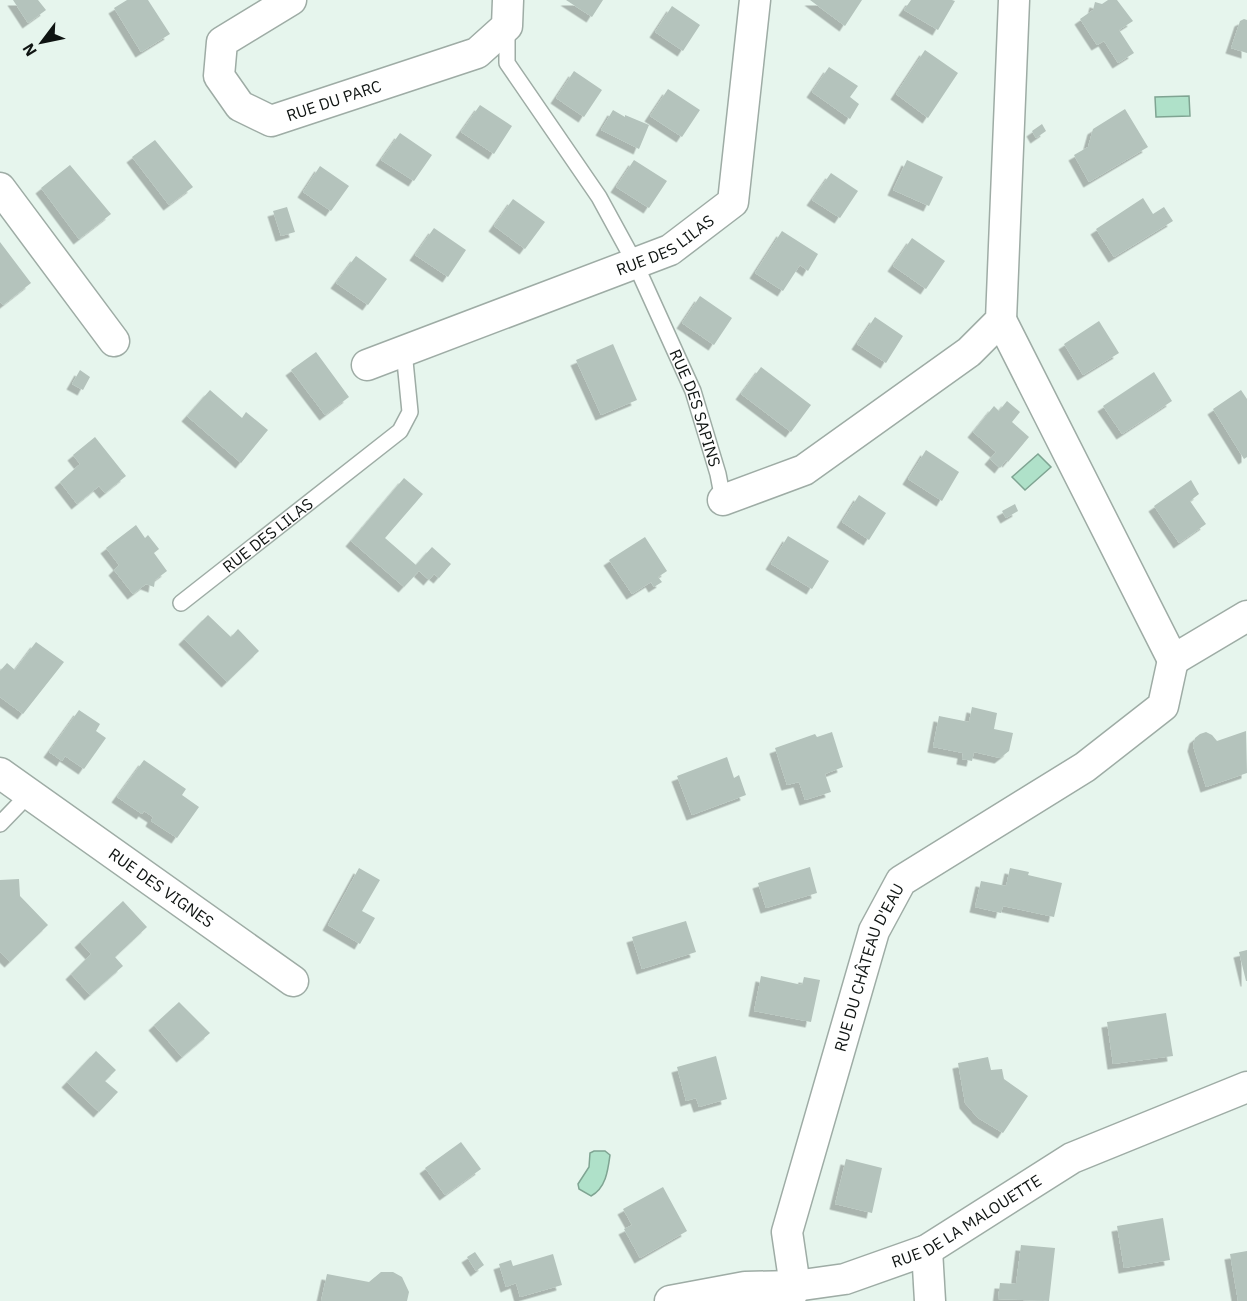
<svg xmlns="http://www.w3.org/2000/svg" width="1247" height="1301" viewBox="0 0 1247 1301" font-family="'IBM Plex Sans',sans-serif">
<defs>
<filter id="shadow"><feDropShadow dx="-5.5" dy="5.5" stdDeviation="0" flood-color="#0004"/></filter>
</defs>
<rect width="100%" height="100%" fill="#e6f5ed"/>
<path fill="#afe1c9" stroke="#7fa492" stroke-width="1.5" d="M1189 96 1190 116 1156 117 1155 97Z
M1038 454 1051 467 1025 490 1012 477Z
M594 1151H605L610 1155C608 1170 606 1188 591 1196L579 1189 578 1184 589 1167 590 1153Z"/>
<path fill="#b4c3bc" filter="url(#shadow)" d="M13 0H38L46 10 28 23Z
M127 0H148L170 34 141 52 114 8Z
M566 0H603L592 17Z
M810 0H862L845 26Z
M911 0H952L955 1 938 30 904 10Z
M1108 0H1117L1133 21 1119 30 1134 53 1118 63 1104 41 1097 45 1080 19 1093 10 1095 2 1102 4Z
M672 6 700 25 683 51 655 32Z
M1244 19 1247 20V53L1231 48 1240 21Z
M925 50 958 73 928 118 896 94Z
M829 67 858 86 850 97 859 104 850 119 812 92Z
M574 71 602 90 584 117 556 98Z
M668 89 700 110 682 137 650 116Z
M480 105 512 126 494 154 461 132Z
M1125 109 1148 147 1089 182 1074 155 1088 147 1093 129Z
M613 110 625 117V115L649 125 639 149 601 130Z
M1042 124 1046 131 1036 138 1032 131Z
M400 133 432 155 414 181 381 160Z
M155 140 193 187 169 205 132 157Z
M634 160 667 181 649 208 616 187Z
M907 160 943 177 929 206 893 190Z
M70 165 111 214 79 239 41 188Z
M320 166 349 186 331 211 303 192Z
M831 173 858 191 840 218 812 200Z
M1143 198 1153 214 1164 207 1173 221 1114 257 1096 229Z
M513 199 545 222 525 249 494 226Z
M287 207 295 232 281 236 273 211Z
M434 228 466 250 448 277 415 255Z
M782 231 818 254 808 271 800 265 783 291 755 273Z
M912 238 945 261 926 289 893 266Z
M0 242 31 283 3 305 0 302Z
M356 256 387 279 368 305 336 283Z
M700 296 732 318 714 345 682 323Z
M875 317 903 336 886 363 857 344Z
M1099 321 1119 353 1083 375 1064 344Z
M613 344 637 400 601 415 576 360Z
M316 352 349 397 325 415 291 370Z
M761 367 811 405 791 432 741 394Z
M80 370 90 377 83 390 72 384Z
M1154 372 1172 401 1122 434 1103 406Z
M210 390 242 418 246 412 268 430 241 463 187 416Z
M1241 390 1247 399V457L1244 459 1213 409Z
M1007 401 1020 412 1012 422 1029 437 1008 462 1006 460 1000 468 990 459 996 452 973 432 994 406 999 411Z
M95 437 126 476 105 493 99 486 77 504 60 482 80 464 73 455Z
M926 450 959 472 942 501 908 479Z
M404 478 423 494 385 538 416 565 432 547 451 564 439 578 434 574 429 580 419 571 404 587 351 541Z
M1191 480 1199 494 1190 501 1206 524 1179 543 1154 506Z
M859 495 886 513 869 540 842 522Z
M1015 504 1018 511 1006 518 1002 511Z
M136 525 145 538 148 535 159 549 154 553 167 571 155 580 154 587 146 584 133 594 114 570 119 565 106 548Z
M788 536 829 561 812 589 771 564Z
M645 537 667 571 658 577 662 582 654 587 651 582 632 594 609 560Z
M208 615 231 637 238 629 259 651 227 682 184 639Z
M36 642 64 662 23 714 0 697V671L7 663 15 670Z
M972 707 997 713 994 729 1013 733 1009 751 1000 758 974 752 972 761 962 759 963 753 933 747 939 716 969 722Z
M79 710 100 724 96 731 106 738 84 769 65 756 62 761 49 752Z
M1246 731 1247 773 1206 787 1193 746 1195 738 1200 734 1206 732 1212 735 1217 741Z
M832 732 843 767 825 774 831 792 805 800 799 782 787 785 775 748 815 734 817 737Z
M727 757 734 778 739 775 746 795 692 815 677 776Z
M144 760 186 789 182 795 199 807 177 838 151 821 153 817 144 811 142 814 117 797Z
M810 867 817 893 766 908 758 883Z
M359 868 380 880 362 911 375 918 360 944 328 925Z
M1010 868 1029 872 1028 875 1062 883 1054 917 1003 906 1001 913 975 907 981 881 1006 886Z
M19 879 20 896 48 925 10 962 0 952V880Z
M123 901 147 927 115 957 123 966 90 995 71 974 91 954 80 942Z
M686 921 696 952 642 969 632 937Z
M1247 950V981H1246L1239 952Z
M761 976 802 985 804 977 820 980 811 1022 754 1011Z
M179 1002 210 1033 182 1057 154 1025Z
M1166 1013 1173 1056 1113 1064 1107 1022Z
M96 1051 116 1070 105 1081 118 1092 99 1112 67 1082Z
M716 1056 727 1099 699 1107 696 1098 686 1101 677 1067Z
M988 1057 991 1070 1002 1069 1004 1079 1028 1096 1003 1133 978 1118 965 1103 958 1063Z
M461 1142 481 1169 445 1195 425 1168Z
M846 1159 882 1168 872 1213 835 1204Z
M663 1187 687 1231 640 1258 624 1229 632 1225 623 1209Z
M1163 1218 1170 1260 1124 1268 1117 1226Z
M1021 1245 1055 1248 1049 1301 998 1299 1000 1283 1016 1284Z
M1247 1251V1301H1238L1230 1254Z
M475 1252 484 1265 476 1271 467 1257Z
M553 1254 562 1285 520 1297 516 1283 506 1287 499 1264 511 1260 513 1266Z
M381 1272H393L402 1277 409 1292 407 1301H321L327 1274 369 1282Z"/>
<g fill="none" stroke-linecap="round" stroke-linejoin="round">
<defs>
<g id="lane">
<path id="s1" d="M507 26V63L599 197 635 263 693 391 718 474 723 500"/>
<path id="s2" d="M181 603 400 431 410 412 404 351"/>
<path d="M0 824 29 794"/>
</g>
<g id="street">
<path id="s3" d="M291 0 222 42 219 76 240 106 271 121 477 53 507 26 508 0"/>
<path d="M0 188 114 341"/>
<path d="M1001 320 1173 660"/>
<path id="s4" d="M367 365 670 250 733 202 755 0"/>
<path d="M723 500 804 470 969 352 1001 320 1014 0"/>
<path d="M1173 660 1247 616"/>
<path id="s5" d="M0 773 293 981"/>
<path d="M927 1250 930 1301"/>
<path id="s6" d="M670 1301 745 1287 795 1286 845 1279 927 1250 1072 1158 1247 1087"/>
<path id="s7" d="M789 1301 795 1286 787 1232 874 931 901 881 1085 767 1163 706 1173 660"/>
</g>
</defs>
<use href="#lane" stroke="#9eaca5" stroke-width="18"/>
<use href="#street" stroke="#9eaca5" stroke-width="33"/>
<use href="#lane" stroke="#fff" stroke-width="15"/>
<use href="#street" stroke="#fff" stroke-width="30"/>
</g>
<g text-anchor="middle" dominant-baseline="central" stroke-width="6" stroke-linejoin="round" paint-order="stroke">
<g font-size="16" fill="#0f1412" stroke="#e6f5ed">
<text stroke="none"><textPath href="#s3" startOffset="252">RUE DU PARC</textPath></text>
<text stroke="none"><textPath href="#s4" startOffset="322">RUE DES LILAS</textPath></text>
<text stroke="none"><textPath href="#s1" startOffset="432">RUE DES SAPINS</textPath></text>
<text stroke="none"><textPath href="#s2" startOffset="110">RUE DES LILAS</textPath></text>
<text stroke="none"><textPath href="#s5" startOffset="198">RUE DES VIGNES</textPath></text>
<text stroke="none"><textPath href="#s7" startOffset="348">RUE DU CHÂTEAU D'EAU</textPath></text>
<text stroke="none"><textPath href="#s6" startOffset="312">RUE DE LA MALOUETTE</textPath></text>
</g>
</g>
<g transform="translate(42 42) rotate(238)" stroke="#e6f5ed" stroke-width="4.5" paint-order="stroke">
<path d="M0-4.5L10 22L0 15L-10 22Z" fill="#0f1412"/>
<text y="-9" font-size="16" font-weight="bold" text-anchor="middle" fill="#0f1412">N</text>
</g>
</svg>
